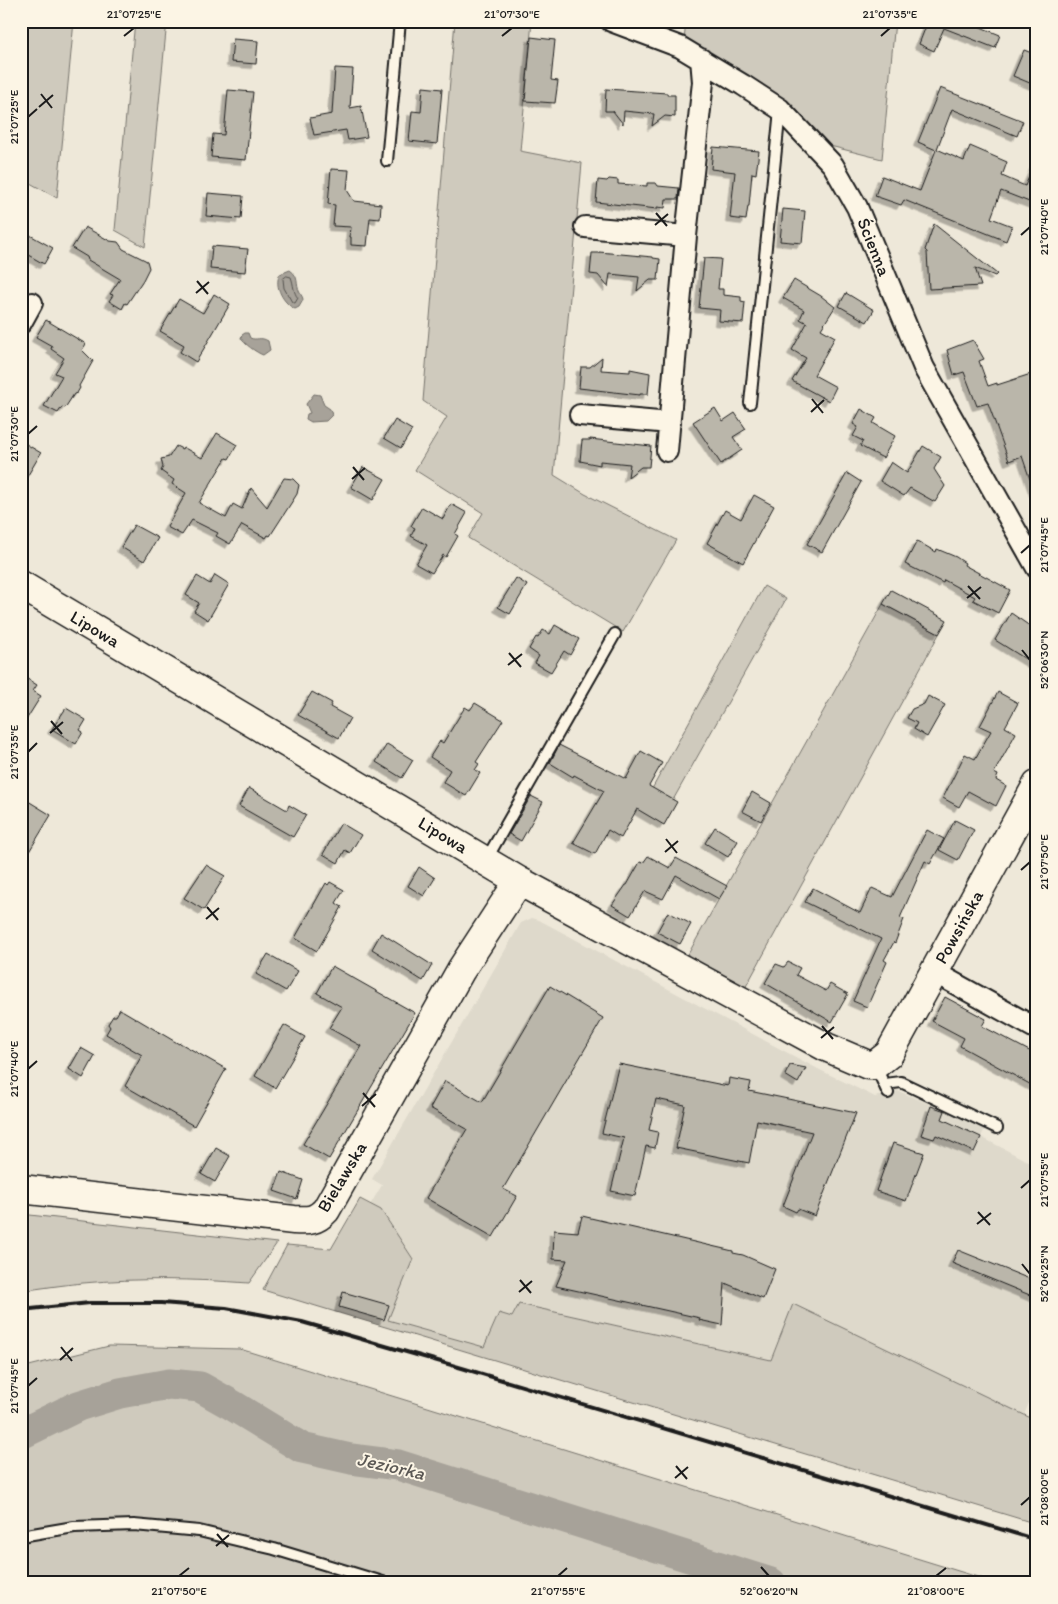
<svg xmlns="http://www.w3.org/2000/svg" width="1058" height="1604" viewBox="0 0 1058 1604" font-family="Itim,sans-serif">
<defs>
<filter id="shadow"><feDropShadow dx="-4.5" dy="4.5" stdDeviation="0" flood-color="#0004"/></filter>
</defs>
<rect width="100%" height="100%" fill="#eee8d9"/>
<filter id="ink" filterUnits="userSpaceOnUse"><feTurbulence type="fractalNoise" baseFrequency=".02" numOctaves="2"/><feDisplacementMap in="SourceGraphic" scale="10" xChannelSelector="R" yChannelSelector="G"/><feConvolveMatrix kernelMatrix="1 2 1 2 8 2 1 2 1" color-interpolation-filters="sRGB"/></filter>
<g filter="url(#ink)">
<path fill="#ded9cb" d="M532 918 539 920 818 1069 875 1097 896 1090 985 1128 981 1137 1037 1166V1383L1024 1415 793 1305 771 1360 519 1304 512 1317 499 1313 485 1347 388 1320 413 1259 381 1210 370 1205 382 1185 372 1179 521 923Z"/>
<path fill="#cfcabd" stroke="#76736c" d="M21 21H74L57 198 21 178Z
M135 21H167L145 247 115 230Z
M455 21H532L520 151 582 163 554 475 585 494 676 540 623 632 468 538 483 513 415 470 447 417 423 401Z
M686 21H895L882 159 830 146 790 108 684 41Z
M764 586 786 599 673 800 652 789Z
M883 604 939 634 744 990 686 958Z
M360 1199 381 1210 413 1259 388 1320 484 1347 499 1313 512 1317 519 1304 771 1360 793 1304 1037 1421V1524L263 1290 287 1245 331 1249Z
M21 1214 277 1243 249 1283C194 1279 138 1278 83 1283 62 1285 42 1288 21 1291Z
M109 1346 240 1349 997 1583H21V1368Z"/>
<path fill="#a7a299" stroke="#6f6c67" d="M290 270C300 277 295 284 300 293 301 295 303 297 303 300L299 307 295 309C284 304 273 286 280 274Z
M245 333H248L250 338C257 341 260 336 268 341L270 350 263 355C257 353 243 343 241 338L242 335Z
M314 394 320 395 324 405 330 409 332 415 326 421 311 422 306 419 307 414 310 413 306 404Z"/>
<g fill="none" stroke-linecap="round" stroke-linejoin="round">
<path stroke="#54524e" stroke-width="1" d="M287 276 291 277C294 285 293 292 298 298L295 303 292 302 284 288 283 279Z"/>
<path stroke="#a7a299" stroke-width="31" d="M21 1434 78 1406 120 1393 169 1384 200 1387 232 1405 302 1448 351 1459 398 1465 771 1583"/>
</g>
<path fill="#bab6aa" stroke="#1c1c1c" filter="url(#shadow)" d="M928 21H966L1000 35 995 48 944 28 934 51 919 44Z
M531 37 555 40 551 80 558 81 555 103 525 101Z
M233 39 258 41 256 64 231 62Z
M1024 50 1037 55V86L1013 76Z
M335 68 353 69 350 108 361 106 367 137 348 140 346 130 314 135 310 118 332 114Z
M423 87 442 89 437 144 409 141 412 111 421 112Z
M940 88 1023 121 1017 136 952 109 937 149 964 161 970 146 1007 162 1002 176 1025 186 1037 159V205L1001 191 991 218 1012 226 1006 241 904 200 901 205 875 196 882 176 920 191 936 150 918 142Z
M606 89 667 93V95H675V117L665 116 652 126 654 114 624 111 623 124 613 111H605Z
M228 90 253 92 246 160 211 157 213 134 224 135Z
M713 147 759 151 756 174 752 173 749 206H748L746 220 730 218 735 172 711 169Z
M331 169 349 170 347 190 354 201 381 204 380 219 370 218 367 246 351 245V237H350L351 227 333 226 335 205 328 204Z
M609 179 618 180V184L647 186V183H656L658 186 679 188 678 199H666L665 208 657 207V209L596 202 598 180 607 181Z
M208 193 243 196 241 219 206 216Z
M783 209 805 211 802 243 780 241Z
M934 224 997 274 995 276 975 268 981 286 929 289 927 252 925 250Z
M85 227 110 241 118 242 123 249 147 261 149 268 143 280 127 304 125 303 122 309 109 301 113 295 110 294 120 279 88 260 87 257 72 248Z
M21 230 53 248 44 264 21 251Z
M212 246 248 249 245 272 210 269Z
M599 252 653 257V258L660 259 658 280H650L637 291 639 277 610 274 608 287 598 275 590 274 592 253H599Z
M704 258 721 259 718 289H723V295L741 297V301L745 302 743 323 719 321 720 310 699 308Z
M794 280 821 296 835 307 821 329 835 337 814 375 836 387 829 401 792 381 806 358 792 350 807 323 800 319 804 310 783 298Z
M846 293 874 310 867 322 839 306Z
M214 294 230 304 196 362 180 352 184 345 160 331 179 299 203 313Z
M46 320 86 344 82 350 93 361 79 386 80 388 77 393 74 394 65 408 62 407 58 413 44 406 62 376 55 373 64 358 51 349 52 346 36 337Z
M973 340 984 359 979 361 988 386 997 383V385L1037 372V494H1035L1022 456 1009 461 988 403 977 406 964 372 954 375 947 350Z
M602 357 601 370 630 372V369L650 373 648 394H640V395L579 388 581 367H590Z
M715 408 723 421 735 413 746 429 733 437 742 450 721 464 693 422Z
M861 409 876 418 873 423 895 436 883 458 860 446 863 441 853 436 858 427 853 424Z
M395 420 412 430 401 448 384 438Z
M217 433 237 445 229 459 226 458 199 503 226 518 233 504 242 509 251 488 267 507 284 478 293 479 299 485 297 494 270 536 268 535 266 538 242 525 230 544 216 536 218 533 192 520 182 535 167 527 186 493 172 484 174 480 161 471 163 467 161 459 169 457 176 446 182 449 183 447 202 458Z
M590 439 651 446 649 467H641L628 477 630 464 600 461V465L580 461 582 440H590Z
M21 441 41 453 21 487Z
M923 446 941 457 934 469 945 486 935 502 910 488 904 496 880 481 891 462 907 473Z
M363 467 385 479 373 500 351 487Z
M847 473 861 482 822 552 807 544Z
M754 495 774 506 743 563 707 543 725 510 741 519Z
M451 504 467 513 455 534 458 536 446 557 443 555 432 573 416 564 427 545 411 536 415 528 411 526 422 507 443 519Z
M134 525 158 538 144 561 121 547Z
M917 541 936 552 937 549 956 557 965 563 964 565 1010 590 998 613 973 600 975 597 944 580 943 583 905 564Z
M215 575 229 584 208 620 194 611 199 603 186 595 197 576 210 584Z
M516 578 527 585 510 614 498 607Z
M891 590 947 620 939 634 883 604Z
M1011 613 1037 631V666L995 640Z
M555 625 579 639 570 655 564 651 551 672 535 663 539 656 529 649 536 637 538 638 543 630 550 634Z
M21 675 37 685 33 691 41 696 21 728Z
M312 692 332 703 330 707 350 718 339 738 298 715Z
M998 692 1018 703 1005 727 1016 733 994 773 998 775 996 780 1006 786 996 806 968 791 959 807 943 798 965 754 975 759 991 731 980 726Z
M928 696 945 705 927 737 914 729 917 723 907 718 912 709 924 704Z
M475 703 503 720 476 762 479 764 475 770 480 773 466 796 443 782 450 770 430 757 440 741 443 743 465 707 470 710Z
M66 708 86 720 80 730 83 732 76 744 52 729Z
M387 744 413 760 402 778 376 762Z
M559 745 626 779 641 751 662 763 649 786 677 802 664 825 637 809 621 838 608 830 595 854 573 843 604 791 574 775 573 777 550 763Z
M249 788 287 810 289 805 306 815 293 837 239 806Z
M752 792 771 803 761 821 742 811Z
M531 796 543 802 521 841 509 834Z
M28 801 51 815 21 865V814Z
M955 820 974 830 958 860 939 850Z
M341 823 361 835 350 853 345 850 338 863 323 854Z
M715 827 738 841 728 857 705 843Z
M927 830 944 839 930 864 925 861 900 918 904 919 895 943 894 942 884 960 887 962 867 1007 853 1001 881 939 805 902 813 888 860 913 872 888 892 897Z
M648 856 670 868 676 858 727 886 719 899 676 875 663 899 645 891 630 916 612 905 626 885H627L640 862 643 863Z
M206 865 225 876 204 910 184 898Z
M419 867 435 878 424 896 408 886Z
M330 882 344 890 336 903 342 907 317 951 295 938 326 883 328 885Z
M668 912 691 924 680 944 657 932Z
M381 933 432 965 423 981 372 949Z
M268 954 298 971 286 991 256 974Z
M788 962 800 968 796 975 826 991 830 984 848 994 832 1022 765 983 776 964 784 967Z
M332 966 415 1013 329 1159 303 1144 361 1046 329 1028 342 1007 317 993Z
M550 986 603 1018 503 1189 517 1196 493 1237 426 1198 467 1129 430 1108 445 1081 482 1102Z
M945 997 986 1019 982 1026 1037 1055V1088L960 1046 964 1038 932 1021Z
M120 1009 179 1044 180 1043 226 1069 194 1126 125 1086 142 1055 106 1034 110 1027 108 1024 113 1016H116Z
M284 1025 305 1037 275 1088 255 1076Z
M81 1048 95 1056 83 1078 69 1069Z
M619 1064 728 1086 729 1078 751 1082 749 1091 856 1113 815 1216 798 1209 796 1212 783 1206 812 1132 757 1120 749 1163 676 1148 685 1105 656 1099 649 1130 658 1132 655 1148 646 1146 635 1196 611 1191 624 1138 602 1133Z
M790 1065 806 1068 798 1083 785 1075Z
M931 1106 945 1111 942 1119 981 1137 974 1152 936 1135 934 1139 921 1135Z
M893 1143 924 1153 906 1201 876 1191Z
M216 1148 230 1156 215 1182 201 1174Z
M281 1172 303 1180 297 1199 274 1191Z
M582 1216 733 1251V1253L743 1255 775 1269 763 1299 725 1283 722 1325 699 1320 700 1318 556 1286 567 1260 553 1259 554 1230 578 1232Z
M958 1250 1037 1282V1298L952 1263Z
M343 1292 389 1305 384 1320 339 1307Z"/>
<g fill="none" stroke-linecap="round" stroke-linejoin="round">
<defs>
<path id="lane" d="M387 161 400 21
M750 403 780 110
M486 860 615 634
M875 1065 888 1093
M885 1084 901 1082 997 1128
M21 1536 74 1527 134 1525 199 1531 274 1549 386 1583"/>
<path id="street" d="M611 21 680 47 743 85 780 109 833 165 857 207 924 368 1037 568
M585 227 686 236
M21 323 32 303
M580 415 670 423
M667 451 686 236 703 82 701 59
M934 972 1037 1029"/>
<path id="secondary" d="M21 585 519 881 826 1047 868 1065H875L889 1054 1037 785
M21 1189 294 1220C308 1221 316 1221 326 1210L461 970 519 881"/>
</defs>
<use href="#lane" stroke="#1c1c1c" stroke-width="14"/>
<use href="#street" stroke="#1c1c1c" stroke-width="24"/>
<use href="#secondary" stroke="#1c1c1c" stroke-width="31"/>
<use href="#lane" stroke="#fcf5e5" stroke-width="10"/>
<use href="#street" stroke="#fcf5e5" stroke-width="20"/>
<use href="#secondary" stroke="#fcf5e5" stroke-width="28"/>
<path stroke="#1c1c1c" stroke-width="4" d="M21 1310 90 1303H161L226 1308 302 1322 462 1368 1037 1540"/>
</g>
</g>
<path fill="none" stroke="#1c1c1c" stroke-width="2" d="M124 36 134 28M502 36 512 28M881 36 890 28M41 94 52 108M39 107 53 95M28 117 37 109M656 213 667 226M655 225 668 214M1021 235 1030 227M197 281 208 294M196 293 209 282M812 399 823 413M811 412 824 400M28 434 37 426M353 467 364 480M352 479 365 468M1021 553 1030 545M968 586 980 599M967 598 981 587M1022 650 1030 660M509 653 521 667M508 665 522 654M51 721 62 734M50 733 63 722M28 752 37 743M666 839 677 853M665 852 678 841M1021 870 1030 862M207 907 218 920M206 919 219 908M822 1026 833 1039M821 1038 834 1027M28 1069 37 1061M363 1093 375 1107M362 1106 376 1094M1021 1188 1030 1180M978 1212 990 1225M977 1224 991 1213M1022 1264 1030 1274M520 1280 531 1293M519 1292 532 1281M61 1347 72 1361M60 1360 73 1348M28 1386 37 1378M676 1466 687 1479M675 1478 688 1467M1021 1505 1030 1497M217 1534 228 1547M216 1546 229 1535M761 1567 769 1576M179 1576 189 1568M558 1576 567 1568M936 1576 946 1568"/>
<g text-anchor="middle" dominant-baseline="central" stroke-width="4" stroke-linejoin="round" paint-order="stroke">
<g font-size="18" fill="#1c1c1c" stroke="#fcf5e5">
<text transform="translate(874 247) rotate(68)">Ścienna</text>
<text transform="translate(95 629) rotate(31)">Lipowa</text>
<text transform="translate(443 835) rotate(31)">Lipowa</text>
<text transform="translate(959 927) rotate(-61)">Powsińska</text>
<text transform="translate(342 1177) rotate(-59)">Bielawska</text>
</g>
<g font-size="19" font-style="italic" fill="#5b5854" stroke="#fcf5e5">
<text transform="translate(391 1466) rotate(13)">Jeziorka</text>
</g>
</g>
<rect width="1058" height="1604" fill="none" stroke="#fcf5e5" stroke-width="55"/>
<rect x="28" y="28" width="1002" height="1548" fill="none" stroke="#1c1c1c" stroke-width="2"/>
<g font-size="12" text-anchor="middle" fill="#1c1c1c">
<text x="134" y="18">21°07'25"E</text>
<text x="512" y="18">21°07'30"E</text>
<text x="890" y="18">21°07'35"E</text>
<text transform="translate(14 117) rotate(-90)" y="4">21°07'25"E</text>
<text transform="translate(1044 227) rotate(-90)" y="4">21°07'40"E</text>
<text transform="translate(14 434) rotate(-90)" y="4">21°07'30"E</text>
<text transform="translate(1044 545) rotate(-90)" y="4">21°07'45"E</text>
<text transform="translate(1044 660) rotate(-90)" y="4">52°06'30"N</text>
<text transform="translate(14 752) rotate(-90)" y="4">21°07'35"E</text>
<text transform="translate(1044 862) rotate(-90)" y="4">21°07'50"E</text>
<text transform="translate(14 1069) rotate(-90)" y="4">21°07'40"E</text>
<text transform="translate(1044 1180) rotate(-90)" y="4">21°07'55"E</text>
<text transform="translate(1044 1274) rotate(-90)" y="4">52°06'25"N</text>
<text transform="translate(14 1386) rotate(-90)" y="4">21°07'45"E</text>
<text transform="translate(1044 1497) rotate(-90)" y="4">21°08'00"E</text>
<text x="179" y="1595">21°07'50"E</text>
<text x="558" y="1595">21°07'55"E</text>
<text x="769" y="1595">52°06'20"N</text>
<text x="936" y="1595">21°08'00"E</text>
</g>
</svg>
